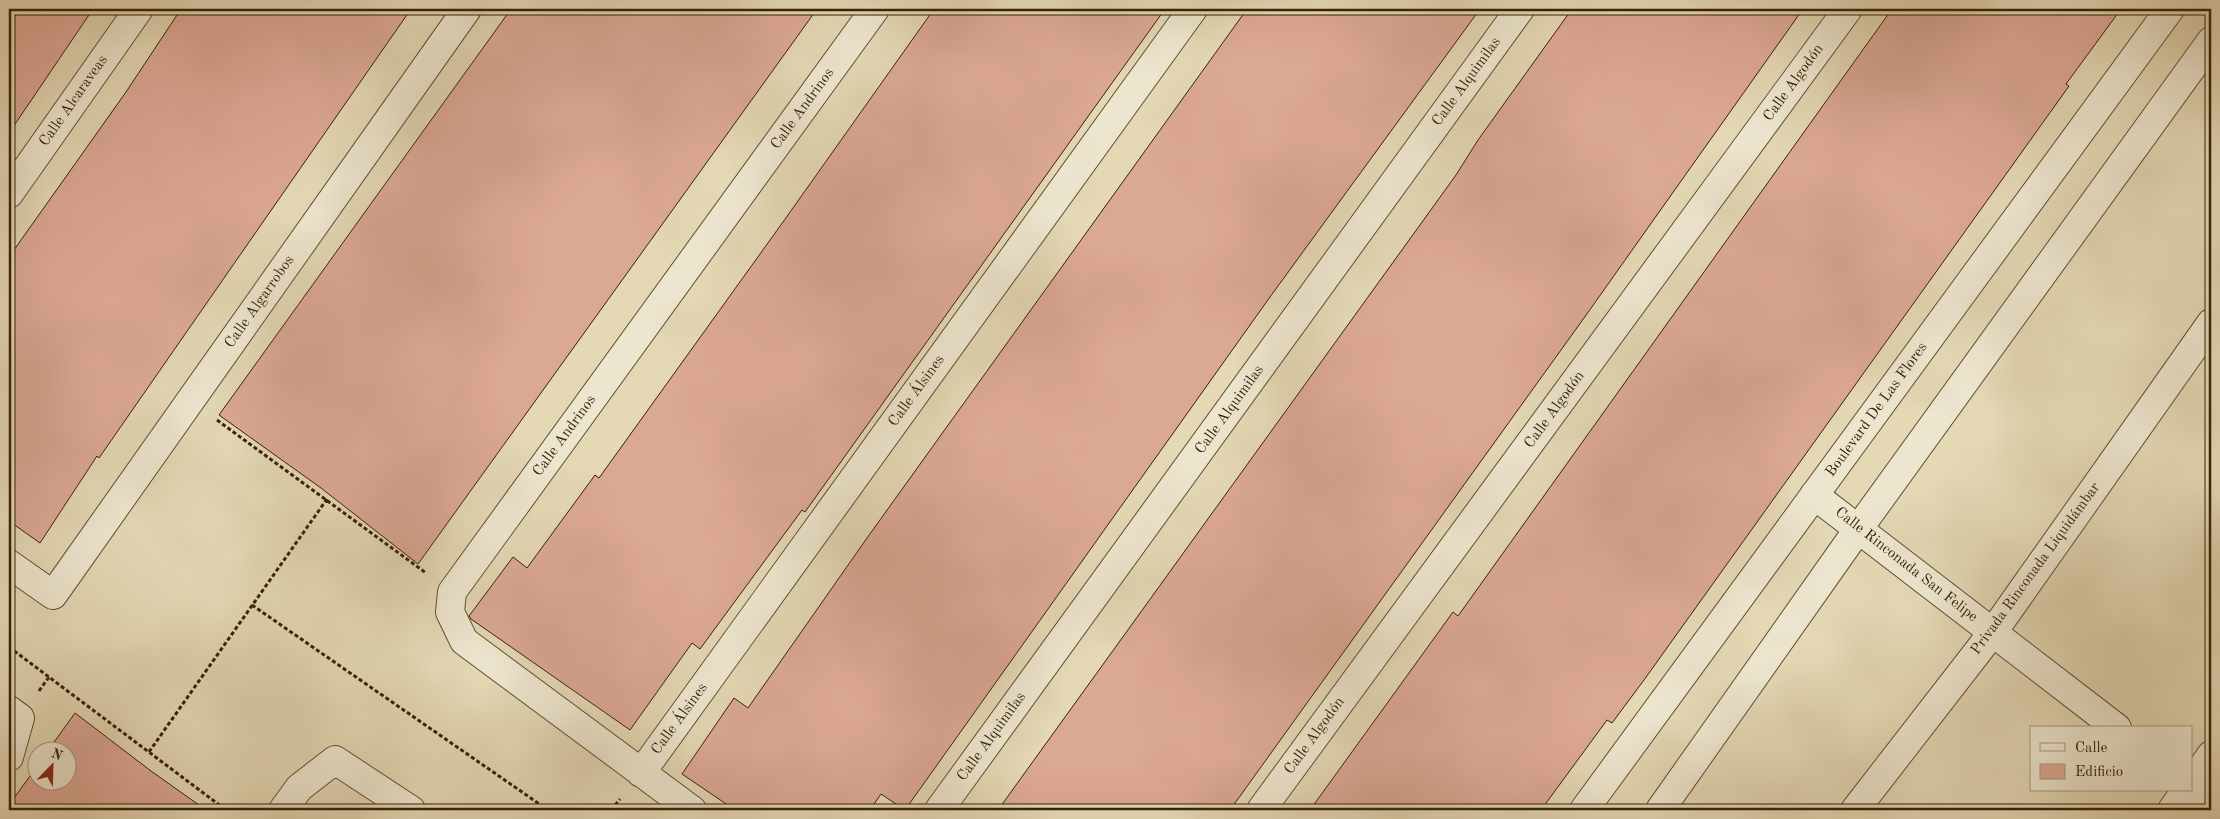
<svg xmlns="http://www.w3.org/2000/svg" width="2220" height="819" viewBox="0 0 2220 819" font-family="'Old Standard TT',serif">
<rect width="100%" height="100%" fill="#e4d8b5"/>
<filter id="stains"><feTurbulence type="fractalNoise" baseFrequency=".004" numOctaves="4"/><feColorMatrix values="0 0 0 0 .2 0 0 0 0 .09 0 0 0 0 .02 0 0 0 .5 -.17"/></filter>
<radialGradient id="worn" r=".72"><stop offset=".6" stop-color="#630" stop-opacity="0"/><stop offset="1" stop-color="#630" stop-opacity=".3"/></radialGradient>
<path fill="#dca896" stroke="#372108" d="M9 9H93L9 133Z
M181 9H411L99 458 97 456 40 543 9 521V257L126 92Z
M511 9H817L418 564 321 488 219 415Z
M934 9H1165L805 512 802 510 700 649 692 643 630 730 471 619 469 616 513 557 527 568 595 475 599 478 783 222Z
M1247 9H1480L1270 297 905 810 881 794 870 810H735L682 774 734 698 748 708 867 538Z
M1572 9H1803L1584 318 1230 810H998L1456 175 1478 140Z
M1892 9H2121L2066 84 2069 86 2024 149 1644 680 1612 723 1607 720 1541 810H1310L1453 612 1458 616Z
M75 713 151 771 206 810H9V805L38 765V782H68V752H47Z"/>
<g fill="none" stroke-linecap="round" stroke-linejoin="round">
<defs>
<path id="minor" d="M9 194 139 9
M1814 495 2117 728
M9 564 53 595 467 9
M9 710 20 718 9 757
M641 773 1193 9
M2191 784 2211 755
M2191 786 2211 801
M283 810 299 788 335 760 411 810
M692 810 464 641 450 612 452 592 875 9
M939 810 1520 9
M1261 810 1848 9
M1584 810 2170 9
M1660 810 1859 528 2211 41
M1855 810 1993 632 2211 323
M2172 810 2186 790"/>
</defs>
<use href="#minor" stroke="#624f33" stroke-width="30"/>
<path stroke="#372108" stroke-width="3" stroke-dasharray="4 2.5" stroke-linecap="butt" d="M217 420 426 573
M252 605 548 810
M9 647 226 810
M39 691 49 677
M149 752 327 499
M611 810 620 799"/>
<use href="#minor" stroke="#ede6cf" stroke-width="28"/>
</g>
<g text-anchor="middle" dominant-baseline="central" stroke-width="5" stroke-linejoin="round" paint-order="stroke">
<g font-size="15" fill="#372108" stroke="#ede6cf">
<text transform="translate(1467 82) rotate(-54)">Calle Alquimilas</text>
<text transform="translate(1794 83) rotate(-54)">Calle Algodón</text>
<text transform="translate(74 101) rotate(-55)">Calle Alcaraveas</text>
<text transform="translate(803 109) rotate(-54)">Calle Andrinos</text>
<text transform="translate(260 302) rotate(-55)">Calle Algarrobos</text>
<text transform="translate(917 391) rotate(-54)">Calle Álsines</text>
<text transform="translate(1230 410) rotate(-54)">Calle Alquimilas</text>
<text transform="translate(1555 410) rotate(-54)">Calle Algodón</text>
<text transform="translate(1877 410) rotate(-54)">Boulevard De Las Flores</text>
<text transform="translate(565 436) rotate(-54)">Calle Andrinos</text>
<text transform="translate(1906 565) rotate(38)">Calle Rinconada San Felipe</text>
<text transform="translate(2036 569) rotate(-54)">Privada Rinconada Liquidámbar</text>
<text transform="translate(680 719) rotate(-54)">Calle Álsines</text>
<text transform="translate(1315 736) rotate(-54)">Calle Algodón</text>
<text transform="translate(992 737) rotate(-54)">Calle Alquimilas</text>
</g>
</g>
<rect width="2220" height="819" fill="none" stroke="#e4d8b5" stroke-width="30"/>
<rect x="10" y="10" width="2200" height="799" fill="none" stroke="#372108" stroke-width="2.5"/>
<rect x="15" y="15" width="2190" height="789" fill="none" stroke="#372108"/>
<rect x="2030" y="726" width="162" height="65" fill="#ede6cf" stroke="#a4977f"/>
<rect x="2040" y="743" width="25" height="8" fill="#ede6cf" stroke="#a4977f"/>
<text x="2075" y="752" font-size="15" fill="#372108">Calle</text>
<rect x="2040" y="764" width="25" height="15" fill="#dca896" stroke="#a4977f"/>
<text x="2075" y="776" font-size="15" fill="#372108">Edificio</text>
<g transform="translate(52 766) rotate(23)"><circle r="24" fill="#ede6cf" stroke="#a4977f"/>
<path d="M0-4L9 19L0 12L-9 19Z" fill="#8f2418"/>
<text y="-8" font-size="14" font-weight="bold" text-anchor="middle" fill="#372108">N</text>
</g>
<rect width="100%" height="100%" filter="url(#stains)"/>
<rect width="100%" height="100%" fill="url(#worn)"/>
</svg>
